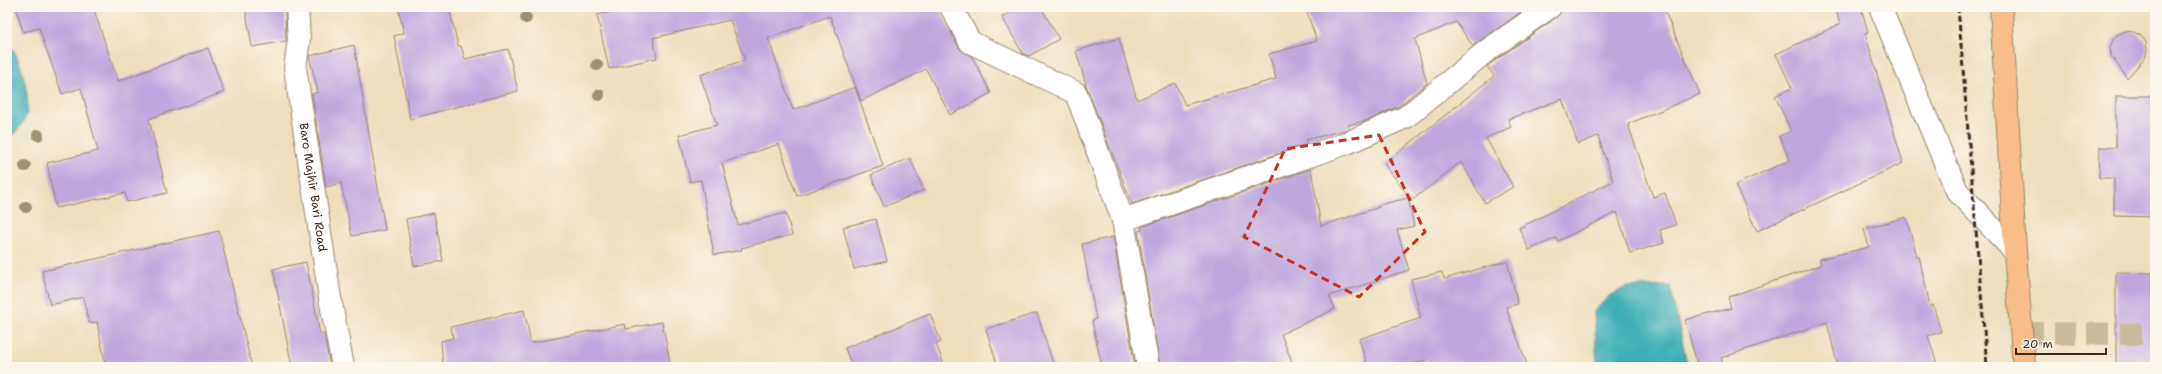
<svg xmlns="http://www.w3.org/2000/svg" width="2162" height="374" viewBox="0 0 2162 374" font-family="'Shantell Sans',sans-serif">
<rect width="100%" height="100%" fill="#fbf7ec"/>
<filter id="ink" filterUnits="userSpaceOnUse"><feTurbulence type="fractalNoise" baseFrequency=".025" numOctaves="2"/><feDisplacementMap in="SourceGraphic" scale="8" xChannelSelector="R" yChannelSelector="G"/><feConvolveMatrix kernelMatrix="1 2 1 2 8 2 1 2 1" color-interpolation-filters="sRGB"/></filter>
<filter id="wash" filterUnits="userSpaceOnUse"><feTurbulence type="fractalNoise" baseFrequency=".012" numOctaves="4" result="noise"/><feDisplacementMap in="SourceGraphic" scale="16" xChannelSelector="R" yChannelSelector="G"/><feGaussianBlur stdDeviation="0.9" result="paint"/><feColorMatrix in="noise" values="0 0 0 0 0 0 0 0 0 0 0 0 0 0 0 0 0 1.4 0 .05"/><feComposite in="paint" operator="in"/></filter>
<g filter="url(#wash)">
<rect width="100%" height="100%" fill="#eedebc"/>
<path fill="#3eaeb8" stroke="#3c6c6b" d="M7 43C21 53 30 96 27 113 25 123 14 134 7 141Z
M1670 286 1688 367H1597L1594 311 1609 296 1626 287Z"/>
<g id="blocks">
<path fill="#bfa7df" d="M16 7H93L118 81 208 48 224 92 149 119 167 193 127 202 125 193 56 208 47 163 98 151 81 88 62 94 39 28 23 32Z
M245 7H285L286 41 252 47Z
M398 7H449L458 46H461L465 59 508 49 518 91 410 119 394 36 404 33Z
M635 7H939L959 48 972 57 991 93 950 115 926 69 861 101 830 16 768 38 793 110 855 87 883 166 797 196 779 144 722 163 738 225 786 213 792 235 741 248 742 250 714 255 701 180 690 182 679 135 717 125 700 75 745 60 730 20 653 38 657 58 609 69 597 15Z
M1020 7H1041L1059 39 1029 56 1023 54 1002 17Z
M1305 7H1528L1473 46 1456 22 1415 39 1427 83 1399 106 1369 120 1348 125V129L1306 140 1307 144 1132 204 1087 88 1076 51 1119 38 1137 100 1175 83 1185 105 1276 79 1269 54 1317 41Z
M1562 7H1663L1700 94 1628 124 1653 197 1665 193 1676 225 1660 230 1664 243 1630 253 1617 212 1558 241 1556 238 1529 250 1519 228 1613 181 1598 136 1578 144 1562 99 1508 119 1511 127 1486 138 1513 187 1485 203 1461 162 1412 200 1384 164 1494 76 1487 66 1557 17Z
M1835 7H1861L1868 32 1865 33 1903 163 1757 231 1735 185 1790 160 1779 136 1791 131 1775 96 1792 88 1776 54 1840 24Z
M2126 31 2134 32 2141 36 2146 42 2147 51 2145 58 2127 78 2111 56 2110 47 2113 40 2118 34Z
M354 45 385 230 352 236 341 183 326 187 312 94 318 92 309 56Z
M2116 96H2155V217L2114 216V178H2099L2100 147 2116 148Z
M910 158 924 190 884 207 871 175Z
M1311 169 1321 226 1379 207V205L1408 198 1414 226 1397 230 1409 270 1329 296 1335 309 1281 334 1294 367H1160L1138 231 1142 230 1141 227Z
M434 213 443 261 414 266 406 219Z
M1906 217 1917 256H1919L1930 306 1933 305 1941 332 1928 336 1938 367H1838L1827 322 1721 358 1724 367H1698L1685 320 1731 308 1728 297 1821 265 1820 259 1869 247 1864 229Z
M876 219 887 261 854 269 843 227Z
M219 231 252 367H106L97 322 89 323 83 297 50 305 42 271Z
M1113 237 1135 367H1102L1092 321 1096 319 1082 244Z
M1507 261 1518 304 1506 307 1528 367H1429L1426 360 1404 367H1368L1359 339 1421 318 1411 279 1442 272 1444 279Z
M306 262 320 334H324L330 367H292L273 269Z
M2116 272 2155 273V365H2116Z
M524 310 531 343 625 324 626 329 662 322 671 367H443L441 341 453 338 451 327Z
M1037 313 1054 367H998L986 329Z
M930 314 941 342 936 344 945 367H852L845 348Z"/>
</g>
</g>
<g filter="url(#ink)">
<use href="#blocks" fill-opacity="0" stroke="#94846d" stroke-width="1"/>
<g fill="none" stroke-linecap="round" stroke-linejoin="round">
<path stroke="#caba9c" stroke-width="22" stroke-dasharray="22 11" stroke-linecap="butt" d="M2021 333 2155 334"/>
<defs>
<g id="minor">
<path id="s1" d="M297 7 299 39 295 68 330 298 343 367"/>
<path d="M951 7 970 42 1076 93 1123 220 1148 367"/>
<path d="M1880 7 1957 191 2015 252"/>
<path d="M1123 220 1347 143 1406 117 1485 52 1550 7"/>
</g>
<path id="highway" d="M2001 7 2015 252 2024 367"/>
</defs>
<use href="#minor" stroke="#94846d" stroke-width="24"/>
<use href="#highway" stroke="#94846d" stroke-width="24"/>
<use href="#minor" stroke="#fff" stroke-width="22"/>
<use href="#highway" stroke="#f8bd89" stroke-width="22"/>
<path stroke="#3b2a1e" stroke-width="3" stroke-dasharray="6 3" stroke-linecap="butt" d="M1958 7 1987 367"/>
</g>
<g fill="#9c9272">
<circle cx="526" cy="18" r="6"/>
<circle cx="597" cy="65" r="6"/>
<circle cx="599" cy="95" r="6"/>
<circle cx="38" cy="135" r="6"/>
<circle cx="25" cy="166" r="6"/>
<circle cx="26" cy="207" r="6"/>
</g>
</g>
<path fill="none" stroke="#c8321e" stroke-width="3" stroke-dasharray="8 5" stroke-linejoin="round" d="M1379 135 1425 232 1359 297 1244 237 1285 149Z"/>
<g text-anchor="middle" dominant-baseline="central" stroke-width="3" stroke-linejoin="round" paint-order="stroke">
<g font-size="12" fill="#3b2a1e" stroke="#fbf7ec">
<text stroke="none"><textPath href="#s1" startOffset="182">Baro Majhir Bari Road</textPath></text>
</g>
</g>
<rect width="2162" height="374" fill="none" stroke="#fbf7ec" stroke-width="24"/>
<path d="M2016 348v6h90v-6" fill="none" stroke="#3b2a1e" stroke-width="2"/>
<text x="2022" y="348" font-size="12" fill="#3b2a1e" stroke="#fbf7ec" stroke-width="3" paint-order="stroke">20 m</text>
</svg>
